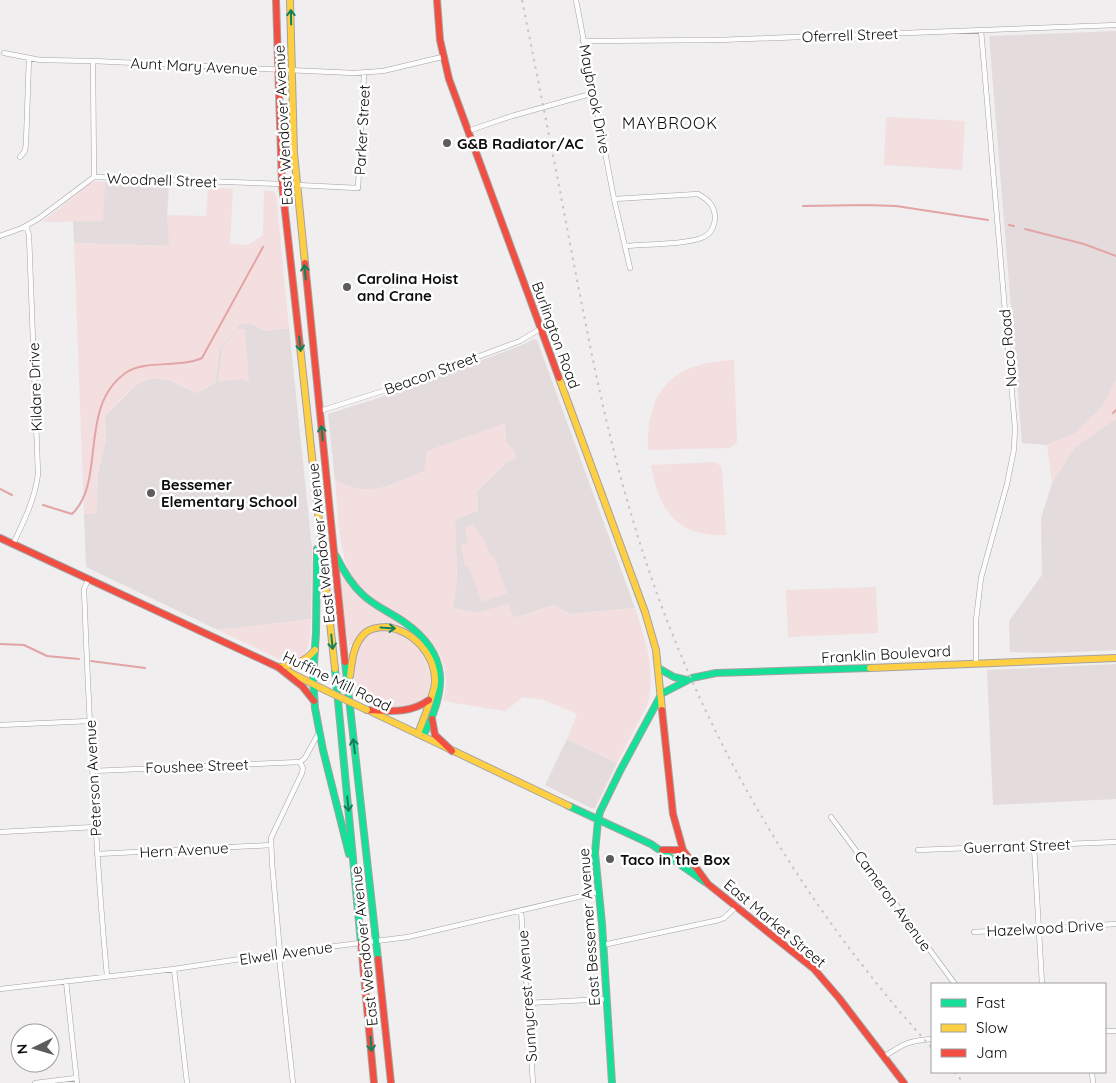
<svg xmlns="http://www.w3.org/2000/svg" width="1116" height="1083" viewBox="0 0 1116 1083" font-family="Quicksand,sans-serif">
<rect width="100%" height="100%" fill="#f0eeee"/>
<path fill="#e4dcdc" d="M1116 31V381L1102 407 1074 434 1047 445 1022 443 989 36Z
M105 182 169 185 167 215 170 246 74 243 73 221H102Z
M249 323 266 331 289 328 312 548 311 619 218 630 86 567 84 514 96 513 98 473 106 439 105 416 137 384 152 378 169 380 197 393 215 383 219 349 239 325Z
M534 339 537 340 635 608 569 614 554 605 514 618 508 604 478 613 453 608 457 581 455 520 478 510 477 491 506 463 514 451 506 442 505 423 424 471 385 487 366 490 351 488 335 480 328 414 400 391 522 345Z
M1114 419H1116V650L1051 653 1010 652 1009 621 1042 575 1041 518 1052 483 1074 448Z
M1116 664V799L993 805 987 670Z
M567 739 617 763 595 808H591L545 785Z"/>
<path fill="#f3dfdf" d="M886 117 965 121 962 170 884 165Z
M96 181 105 182 103 221 42 222 89 184Z
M208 187 233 189 230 244 248 245 263 235 264 191H273L276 194 289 328 266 331 249 323 239 325 219 349 215 383 197 393C188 389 178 382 168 380 140 372 123 398 105 416L106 439 98 473 96 514H84L74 243 169 246 167 215 206 216Z
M237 329H245L249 382 240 379 218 382 222 348Z
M734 360 737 442 730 448 648 450C647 389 672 363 734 360Z
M1116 381V419L1074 448 1052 483 1047 445 1074 434 1102 407Z
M505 423 506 442 514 451 517 458 505 463 477 491 478 510 455 520 457 581 453 608 478 613 508 604 514 618 554 605 569 614 635 608C645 639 657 673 647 705L617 763 567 739 577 714 544 700 523 697 505 711 443 701C447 687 447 674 442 660 426 617 377 612 353 578 338 555 338 508 335 480 372 499 389 485 424 471L427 451Z
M716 462 722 468 726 535C677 537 659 511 651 465Z
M473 525 484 539 491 556 494 557 507 593 482 602 468 566H465L461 545 468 544 465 527Z
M340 574H343L401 625V627C373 616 369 626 353 645H349L345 623Z
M876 587 878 633 788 637 786 590Z
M311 619C310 639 311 666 281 660L218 630Z
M384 629C396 632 405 635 414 644 429 658 440 692 418 704 415 706 410 706 407 706 385 709 375 704 355 696 354 677 352 649 369 635 373 632 379 631 384 629Z"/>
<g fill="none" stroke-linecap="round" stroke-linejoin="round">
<path stroke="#e3a4a6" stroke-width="2" d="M803 206 866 205 896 206 988 220
M1009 225 1014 226
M1025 229 1084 244 1116 256
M1113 413 1116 410
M0 489 12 495
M43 505 72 514C107 481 77 405 127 372 145 360 180 368 202 358L263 247
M0 644 24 645 47 656 79 659
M91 661 145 668"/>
<defs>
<path id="street" d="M576 0 614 199 630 268
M583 41 719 40 1116 25
M4 53 40 60 93 61 354 73 383 71 442 57
M93 61 94 177
M468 131 512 116 594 93
M20 157 25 151 26 143 29 58
M297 185 358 188 364 73
M614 199 698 194C707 199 715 205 715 218 715 223 712 232 707 235 695 245 643 244 626 246
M0 236 22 228 38 219 94 177 282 184
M320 411 405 384 520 341 540 329
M13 544C24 521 35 499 38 474L29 235 26 226
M88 580 84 589C89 718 95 848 107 976
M976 663V620L981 578 1007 484 1014 449 1015 428 981 30
M0 725 90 721
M93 771 300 762
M831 817 955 984
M0 832 95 827
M1034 846 1042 984
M918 850 1116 842
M97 854 271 845
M521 910 533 1083
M974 932 1116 924
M603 945 719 920 724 918 737 906
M174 969 187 1083
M66 981 77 1083
M0 989 174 969 280 953 408 937 599 892
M527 1003 607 999
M1105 1031H1116
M885 1056C905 1043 908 1041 932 1039
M1092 1072 1093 1083
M35 1083 76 1078
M293 1083 279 957 280 953 272 863 271 838 302 773 303 768 300 762 305 758 317 736"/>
<path id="fast" d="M317 549 316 633 313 678 315 708 323 750 349 854
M336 556C343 570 351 584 362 594 374 606 390 612 404 622 450 654 447 690 423 736
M345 662 378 959
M658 668 674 677 687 680
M335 669 361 943
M661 694 692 678 716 673 870 668
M569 806 651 844 705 882
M612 1083 602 924 595 853 598 820 600 812 620 771 661 695"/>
<path id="slow" d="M290 0 294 153 305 263
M300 346 335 669
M559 378 645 612 656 650 662 710
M278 667C293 666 305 662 315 650
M870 668 1116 658
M289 672 325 690
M350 676C352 661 353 644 365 633 371 628 379 627 386 627 413 630 436 655 435 683 434 694 422 722 418 734
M372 712 569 806"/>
<path id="jam" d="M276 0 282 184 300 346
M437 0 440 40 449 79 559 378
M305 263 345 662
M0 538 280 668
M278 667 302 686 314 701
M367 710C389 711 410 714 429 700
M662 710 673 814 683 850 708 884 814 969 839 998 904 1083
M432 719 435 735 452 751
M662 850H683
M361 943 374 1083
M378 959 391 1083"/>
</defs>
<use href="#street" stroke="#a4a2a2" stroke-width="5.5"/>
<use href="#fast" stroke="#a4a2a2" stroke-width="8"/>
<use href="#slow" stroke="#a4a2a2" stroke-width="8"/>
<use href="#jam" stroke="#a4a2a2" stroke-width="8"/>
<use href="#street" stroke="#fdfcfc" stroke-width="4.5"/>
<use href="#fast" stroke="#16e098" stroke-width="6"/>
<use href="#slow" stroke="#ffcf43" stroke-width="6"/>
<use href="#jam" stroke="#f24e42" stroke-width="6"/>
<path stroke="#c6c4c4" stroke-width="2" stroke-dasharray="2.5 5" stroke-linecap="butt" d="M522 0C539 85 556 169 572 254 589 342 606 431 632 517 689 713 795 898 932 1048
M954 1072 964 1083"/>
<defs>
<path id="slow-bridge" d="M325 690 367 710"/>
</defs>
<use href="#slow-bridge" stroke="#a4a2a2" stroke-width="8" stroke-linecap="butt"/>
<use href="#slow-bridge" stroke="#ffcf43" stroke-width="6"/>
</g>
<defs><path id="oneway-shaft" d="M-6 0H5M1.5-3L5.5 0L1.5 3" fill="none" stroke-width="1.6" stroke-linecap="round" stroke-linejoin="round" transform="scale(1.25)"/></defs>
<g stroke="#128159">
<use href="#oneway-shaft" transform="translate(291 17) rotate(-91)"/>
<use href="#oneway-shaft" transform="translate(305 272) rotate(-96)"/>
<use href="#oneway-shaft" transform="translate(300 344) rotate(84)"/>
<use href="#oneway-shaft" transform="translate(322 433) rotate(-96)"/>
<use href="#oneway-shaft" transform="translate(388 628) rotate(4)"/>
<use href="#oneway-shaft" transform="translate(332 642) rotate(84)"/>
<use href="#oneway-shaft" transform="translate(354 746) rotate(-97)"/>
<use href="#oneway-shaft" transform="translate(348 804) rotate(84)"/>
<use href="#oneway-shaft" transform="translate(371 1044) rotate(85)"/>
</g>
<g fill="#5d5b5b" stroke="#fff" stroke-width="2">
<circle cx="447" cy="143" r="5"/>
<circle cx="347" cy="287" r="5"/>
<circle cx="151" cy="493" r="5"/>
<circle cx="610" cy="859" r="5"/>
</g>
<g text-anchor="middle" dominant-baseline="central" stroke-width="5" stroke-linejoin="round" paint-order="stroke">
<g font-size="15" fill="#0e0c0c" stroke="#fff">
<text transform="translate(850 35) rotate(-2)">Oferrell Street</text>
<text transform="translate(194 66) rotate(3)">Aunt Mary Avenue</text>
<text transform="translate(595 99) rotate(79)">Maybrook Drive</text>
<text transform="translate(283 125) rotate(-93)">East Wendover Avenue</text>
<text transform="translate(362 130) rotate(-87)">Parker Street</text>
<text transform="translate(162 180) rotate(2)">Woodnell Street</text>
<text transform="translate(556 335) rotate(70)">Burlington Road</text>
<text transform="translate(1008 348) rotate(-95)">Naco Road</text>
<text transform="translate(431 373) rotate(-20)">Beacon Street</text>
<text transform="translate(35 387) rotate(-92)">Kildare Drive</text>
<text transform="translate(321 543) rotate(-96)">East Wendover Avenue</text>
<text transform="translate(886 654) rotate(-3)">Franklin Boulevard</text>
<text transform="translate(337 681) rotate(26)">Huffine Mill Road</text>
<text transform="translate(197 766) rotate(-2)">Foushee Street</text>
<text transform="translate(93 778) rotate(-93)">Peterson Avenue</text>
<text transform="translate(1017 846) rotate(-2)">Guerrant Street</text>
<text transform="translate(184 850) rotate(-3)">Hern Avenue</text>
<text transform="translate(893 901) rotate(54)">Cameron Avenue</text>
<text transform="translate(775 923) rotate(40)">East Market Street</text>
<text transform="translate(589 927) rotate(-94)">East Bessemer Avenue</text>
<text transform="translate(1045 928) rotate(-3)">Hazelwood Drive</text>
<text transform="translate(364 946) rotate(-96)">East Wendover Avenue</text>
<text transform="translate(286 953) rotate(-8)">Elwell Avenue</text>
<text transform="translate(527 996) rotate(-94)">Sunnycrest Avenue</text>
</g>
<g font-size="15" font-weight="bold" fill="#0e0c0c" stroke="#fff" text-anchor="start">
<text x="457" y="143">G&amp;B Radiator/AC</text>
<text x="357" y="278">Carolina Hoist<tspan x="357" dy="17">and Crane</tspan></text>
<text x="161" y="484">Bessemer<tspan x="161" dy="17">Elementary School</tspan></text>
<text x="620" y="859">Taco in the Box</text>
</g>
<g font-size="16" letter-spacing="1" fill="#0e0c0c" stroke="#fff">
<text x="670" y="123">MAYBROOK</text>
</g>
</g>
<rect x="931" y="983" width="175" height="90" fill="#ffffff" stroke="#9f9e9e"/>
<rect x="941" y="999" width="25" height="8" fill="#16e098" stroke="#9f9e9e"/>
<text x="976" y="1008" font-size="15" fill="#0e0c0c">Fast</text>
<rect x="941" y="1024" width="25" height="8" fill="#ffcf43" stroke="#9f9e9e"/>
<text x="976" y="1033" font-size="15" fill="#0e0c0c">Slow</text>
<rect x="941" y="1049" width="25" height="8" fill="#f24e42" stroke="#9f9e9e"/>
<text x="976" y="1058" font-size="15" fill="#0e0c0c">Jam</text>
<g transform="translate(35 1048) rotate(265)"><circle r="24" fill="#ffffff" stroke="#9f9e9e"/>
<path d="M0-4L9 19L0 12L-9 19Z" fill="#5d5b5b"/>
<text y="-8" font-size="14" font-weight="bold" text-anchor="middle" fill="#0e0c0c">N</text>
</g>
</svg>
